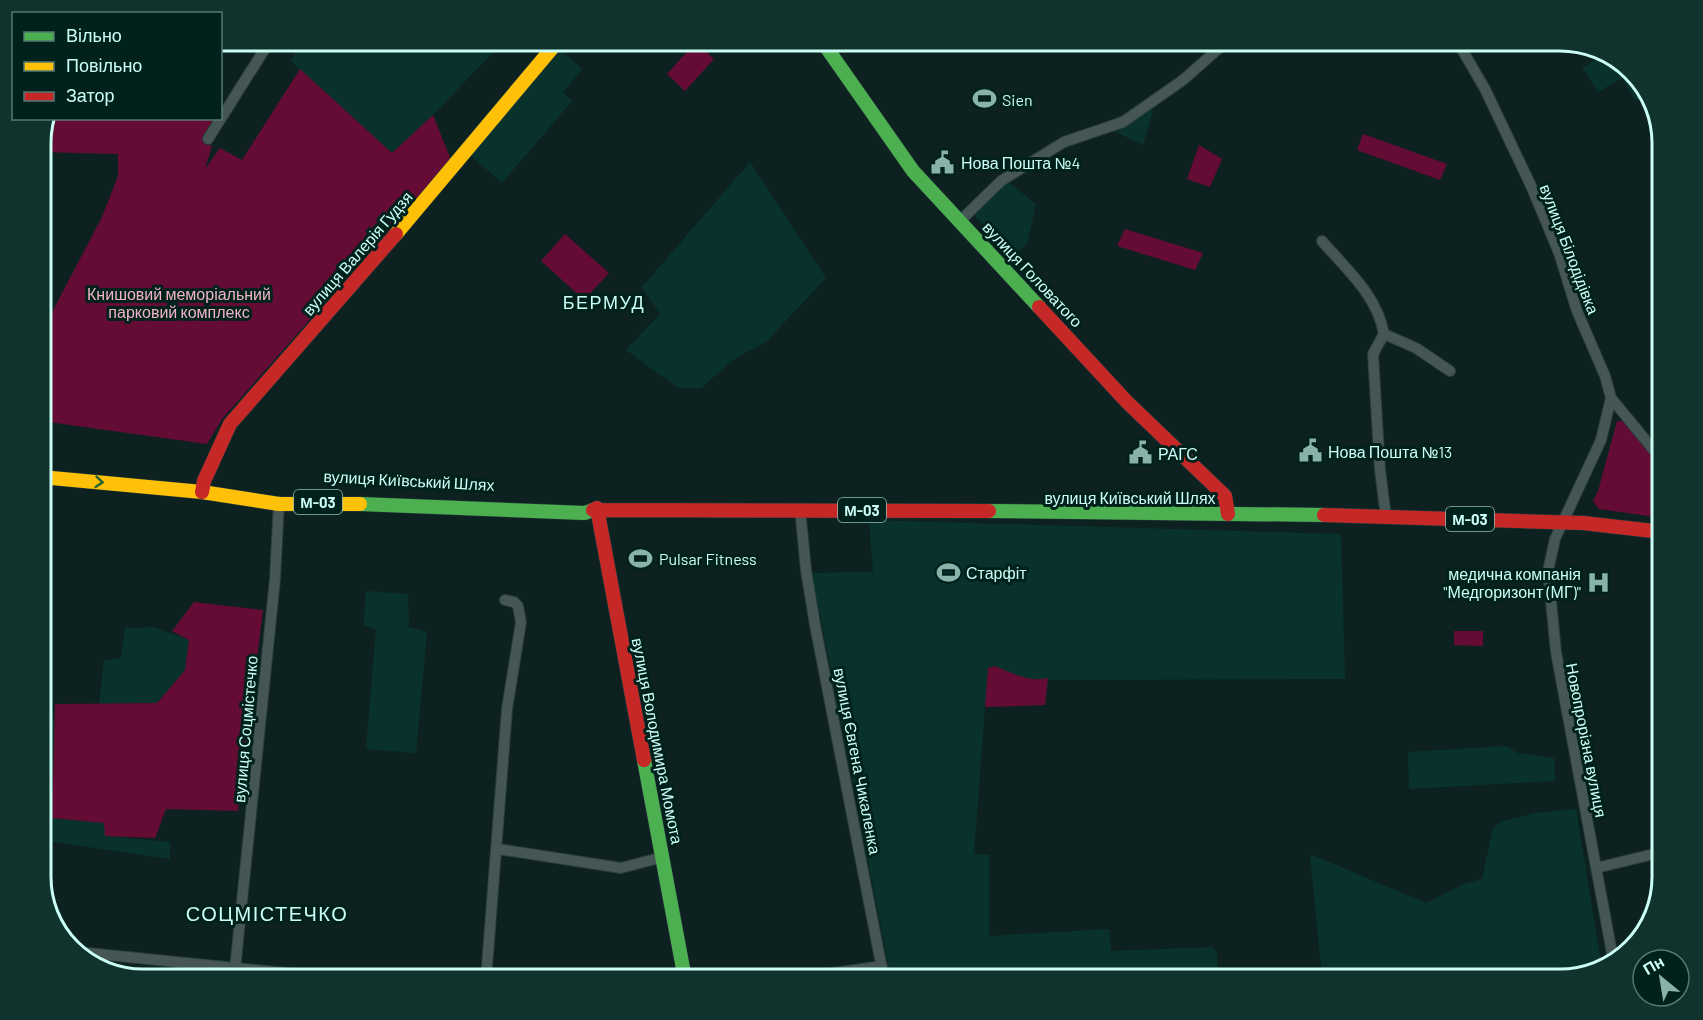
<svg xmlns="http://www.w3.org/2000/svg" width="1703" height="1020" viewBox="0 0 1703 1020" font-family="Barlow,sans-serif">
<rect width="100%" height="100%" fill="#0d2220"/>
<path fill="#0a322d" d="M1464 41H1492L1466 56 1459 44Z
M499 46 433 115 392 153 291 61 299 47Z
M561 50 582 69 563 92 572 101 502 183 470 155Z
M1600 51 1612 54 1649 93 1636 101 1622 78 1598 92 1582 68 1602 56Z
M1136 106 1153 111 1143 145 1116 132 1111 121 1118 115 1130 123Z
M750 162 826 278 767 341 733 360 701 388H678L626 350 660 314 642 287Z
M1006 180 1036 204 1027 244 1013 256 972 213Z
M869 520 1341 534 1345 679 987 680 974 854 989 855V936L1109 929 1111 951 1212 947 1217 953 1218 979H891L812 573 873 572Z
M366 591 408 594 409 627 427 632 416 753 366 749 376 629 364 625Z
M154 627 189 640 185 670 157 703 99 704 104 660 121 658 125 628Z
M41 716 54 718 52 818 105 823V836L170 842V859L41 840Z
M1507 746 1517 753 1554 758 1555 781 1409 789 1408 752Z
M1576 809 1602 968 1561 979H1311L1322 977 1310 854 1426 903 1464 884 1482 879 1493 828 1502 821 1535 813Z"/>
<path fill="#640c35" d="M693 45H699L714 59 685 91 667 74Z
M300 69 392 153 433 115 451 160 222 419 207 444 41 421V333L102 217 118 176V154L41 152V136L49 119H218L203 141 212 146 205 169 220 148 242 160Z
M1363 134 1447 164 1440 180 1357 150Z
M1199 145 1222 159 1210 187 1187 179Z
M1125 229 1203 253 1195 270 1117 246Z
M565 234 609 273 584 300 541 261Z
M1617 421H1624L1662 468V518L1599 509 1593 501 1598 491Z
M194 602 263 610 238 811 166 809 155 838 105 836 104 823 52 818 55 704 157 703 185 670 189 640 172 631Z
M1454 631H1483V646L1454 645Z
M995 666C1012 673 1030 683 1048 678L1045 705 985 707 988 668Z"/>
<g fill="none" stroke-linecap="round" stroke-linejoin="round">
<defs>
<path id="street" d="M1457 41 1485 89 1532 188 1559 253 1577 311 1605 376 1611 398 1662 460
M208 139 266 47
M960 221 1001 181 1064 142 1123 122 1183 80 1226 42
M1322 241C1347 270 1377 295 1384 334L1416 348 1450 371
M1384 334 1373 354 1380 470 1386 517
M1611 398 1601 440 1555 539 1548 571 1556 652 1614 964
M800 509 806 570 815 625 884 979
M498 849 621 868 663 857
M1596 868 1662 852
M78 952 306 975 317 979
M234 979 275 579 279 502
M486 979 507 709 521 622 518 606 514 602 505 600
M793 979 882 966"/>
<path id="fast" d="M824 44 913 171 1039 307
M360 504 585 513 593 510
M989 511 1324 515
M644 760 685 979"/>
<path id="slow" d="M396 234 554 46
M41 477 202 492 279 504H360"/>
<path id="jam" d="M1039 307 1127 402 1225 496 1228 514
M202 492 204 481 230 424 396 234
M597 508 644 760
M593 510 989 511
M1324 515 1583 523 1662 532"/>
</defs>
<use href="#street" stroke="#293f3c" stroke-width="12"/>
<use href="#fast" stroke="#293f3c" stroke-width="15"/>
<use href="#slow" stroke="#293f3c" stroke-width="15"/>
<use href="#jam" stroke="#293f3c" stroke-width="15"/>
<use href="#street" stroke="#455654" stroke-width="10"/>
<use href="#fast" stroke="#4caf50" stroke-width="14"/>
<use href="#slow" stroke="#ffc107" stroke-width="14"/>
<use href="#jam" stroke="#c62828" stroke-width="14"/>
</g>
<defs><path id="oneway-chevron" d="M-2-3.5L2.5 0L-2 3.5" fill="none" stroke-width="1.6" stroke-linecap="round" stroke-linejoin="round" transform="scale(1.5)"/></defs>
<use stroke="#226133" href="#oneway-chevron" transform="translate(99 482) rotate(5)"/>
<defs>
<symbol id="stadium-bare" viewBox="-9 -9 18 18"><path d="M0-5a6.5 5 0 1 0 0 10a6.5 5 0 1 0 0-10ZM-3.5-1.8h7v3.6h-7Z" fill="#88b2aa" stroke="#00211c" stroke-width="2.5" paint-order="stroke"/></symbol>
<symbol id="civic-bare" viewBox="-9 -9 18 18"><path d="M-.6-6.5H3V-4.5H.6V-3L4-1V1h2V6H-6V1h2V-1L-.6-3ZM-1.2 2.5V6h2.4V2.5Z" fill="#88b2aa" stroke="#00211c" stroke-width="2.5" paint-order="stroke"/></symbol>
<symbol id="hospital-bare" viewBox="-9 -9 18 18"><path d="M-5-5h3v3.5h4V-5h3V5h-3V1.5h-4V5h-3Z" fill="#88b2aa" stroke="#00211c" stroke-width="2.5" paint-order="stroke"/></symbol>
</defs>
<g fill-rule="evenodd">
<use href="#stadium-bare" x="968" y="82" width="33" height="33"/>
<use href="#civic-bare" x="926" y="146" width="33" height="33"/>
<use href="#civic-bare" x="1294" y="434" width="33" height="33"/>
<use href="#civic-bare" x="1124" y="436" width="33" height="33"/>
<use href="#stadium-bare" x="624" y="542" width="33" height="33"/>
<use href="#stadium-bare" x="932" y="556" width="33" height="33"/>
<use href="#hospital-bare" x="1582" y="566" width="33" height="33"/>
</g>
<g text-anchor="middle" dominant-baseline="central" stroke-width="6" stroke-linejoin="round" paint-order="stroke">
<g fill="#00211c" stroke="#8ebcb4" stroke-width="1.5">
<rect x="294" y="490" width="48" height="24" rx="4.5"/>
<rect x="838" y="498" width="48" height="24" rx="4.5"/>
<rect x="1446" y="507" width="48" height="24" rx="4.5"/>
</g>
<g font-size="15" font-weight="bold" fill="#cbfff5">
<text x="318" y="502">М-03</text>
<text x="862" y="510">М-03</text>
<text x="1470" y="519">М-03</text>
</g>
<g font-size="16" fill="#cbfff5" stroke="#00211c" text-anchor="start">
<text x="1002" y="99">Sien</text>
<text x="961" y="162">Нова Пошта №4</text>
<text x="1328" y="451">Нова Пошта №13</text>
<text x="1158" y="453">РАГС</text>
<text x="659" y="558">Pulsar Fitness</text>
<text x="966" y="572">Старфіт</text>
<text x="1581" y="573" text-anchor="end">медична компанія<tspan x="1581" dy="18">"Медгоризонт (МГ)"</tspan></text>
</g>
<g font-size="16" fill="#cbfff5" stroke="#00211c">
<text transform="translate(1570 249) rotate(69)">вулиця Білодідівка</text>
<text transform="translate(357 253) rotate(-49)">вулиця Валерія Гудзя</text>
<text transform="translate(1033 274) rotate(47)">вулиця Головатого</text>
<text transform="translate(409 480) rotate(3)">вулиця Київський Шлях</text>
<text x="1130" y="497">вулиця Київський Шлях</text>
<text transform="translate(245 729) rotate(-85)">вулиця Соцмістечко</text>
<text transform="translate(1587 740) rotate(79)">Новопрорізна вулиця</text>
<text transform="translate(658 741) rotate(79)">вулиця Володимира Момота</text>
<text transform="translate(858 761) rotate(79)">вулиця Євгена Чикаленка</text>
</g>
<g font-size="16" fill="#f0b4c4" stroke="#00211c">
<text x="179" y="293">Книшовий меморіальний<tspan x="179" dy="18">парковий комплекс</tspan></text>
</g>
<g font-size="18" letter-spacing="1.5" fill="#cbfff5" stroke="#00211c">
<text x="604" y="302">БЕРМУД</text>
</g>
<g font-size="20" letter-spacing="1.5" fill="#cbfff5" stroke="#00211c">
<text x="267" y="913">СОЦМІСТЕЧКО</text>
</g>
</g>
<path d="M0 0H1703V1020H0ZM143 51H1560A92 92 0 0 1 1652 143V877A92 92 0 0 1 1560 969H143A92 92 0 0 1 51 877V143A92 92 0 0 1 143 51Z" fill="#10332d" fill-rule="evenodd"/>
<path fill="none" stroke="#cbfff5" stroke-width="3" d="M143 51H1560A92 92 0 0 1 1652 143V877A92 92 0 0 1 1560 969H143A92 92 0 0 1 51 877V143A92 92 0 0 1 143 51Z"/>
<rect x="12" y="12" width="210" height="108" fill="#00211c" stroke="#517a73" stroke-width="1.5"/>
<rect x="24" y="32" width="30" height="9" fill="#4caf50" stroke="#517a73" stroke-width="1.5"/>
<text x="66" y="42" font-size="18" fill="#cbfff5">Вільно</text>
<rect x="24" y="62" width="30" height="9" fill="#ffc107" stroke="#517a73" stroke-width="1.5"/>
<text x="66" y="72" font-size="18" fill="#cbfff5">Повільно</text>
<rect x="24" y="92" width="30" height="9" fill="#c62828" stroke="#517a73" stroke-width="1.5"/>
<text x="66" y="102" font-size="18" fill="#cbfff5">Затор</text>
<g transform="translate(1661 978) rotate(330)"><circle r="28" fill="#00211c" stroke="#517a73" stroke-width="1.5"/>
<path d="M0-4.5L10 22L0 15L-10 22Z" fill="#88b2aa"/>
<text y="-9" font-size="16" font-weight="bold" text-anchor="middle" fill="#cbfff5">Пн</text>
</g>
</svg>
